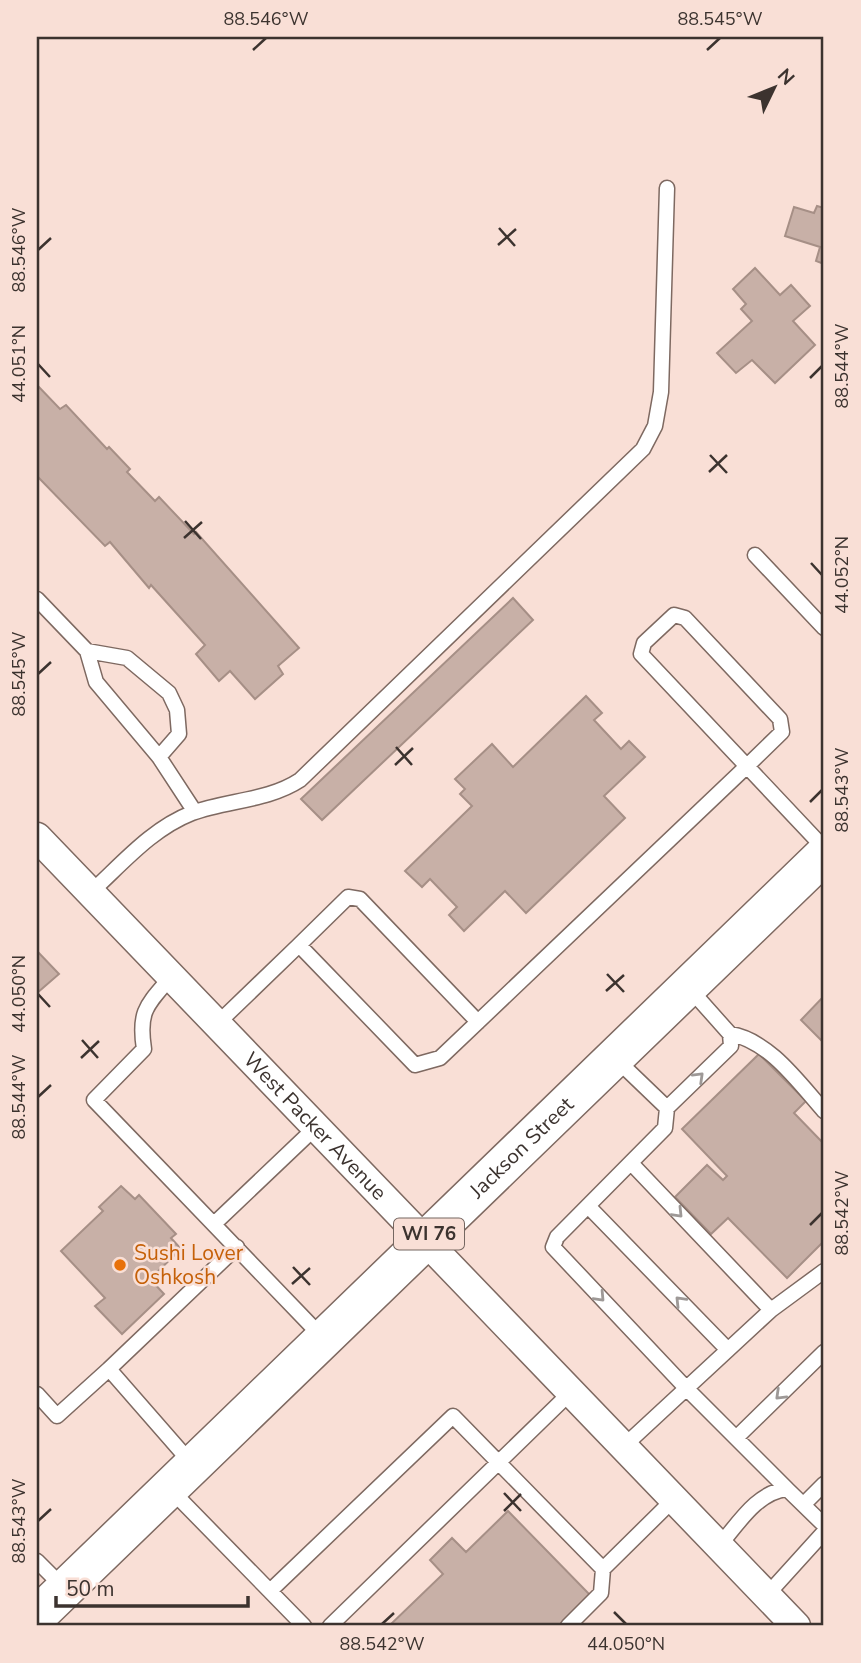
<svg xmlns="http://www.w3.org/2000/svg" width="861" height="1663" viewBox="0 0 861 1663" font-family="'Nunito Sans',sans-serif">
<rect width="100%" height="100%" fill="#f9dfd6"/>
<path fill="#c8b0a7" stroke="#a68f86" stroke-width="2" d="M817 206 824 208V264L816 261 820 247 785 236 794 207 814 213Z
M755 268 780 295 791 285 810 306 793 321 815 345 775 383 752 360 736 373 717 353 752 321 741 309 746 304 733 289Z
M37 385 60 409 66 405 107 449 109 447 130 469 127 472 155 501 159 497 194 534 196 532 299 648 278 666 283 674 255 699 230 671 219 681 196 654 205 645 151 585 149 588 110 542 105 546 37 476Z
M513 598 533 620 322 820 301 799Z
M586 696 602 713 594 720 621 749 629 741 645 757 604 796 625 818 526 913 505 891 464 931 449 915 457 907 430 879 422 887 405 871 472 806 460 794 465 789 455 779 492 744 513 767Z
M37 951 59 974 37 993Z
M824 996V1043L801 1020Z
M759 1054 806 1101 794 1113 824 1144V1241L787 1278 728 1218 711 1234 675 1197 707 1165 723 1180 727 1176 682 1129Z
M121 1186 135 1199 139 1195 176 1234 171 1238 181 1249 150 1279 164 1294 122 1334 95 1306 105 1298 61 1251 103 1211 99 1207Z
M508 1511 591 1596 561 1626H389L443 1574 430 1560 452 1538 466 1552Z"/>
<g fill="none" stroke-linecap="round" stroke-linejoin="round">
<defs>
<path id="lane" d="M755 555 824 628
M37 599 87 651 96 682 159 757 195 812
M87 651 127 658 169 693 177 710 179 734 159 757
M90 893C122 864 151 829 192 813 227 800 268 801 300 780L643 449 655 426 661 392 667 188
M299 945 348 897 360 899 478 1022
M171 977C147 1005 138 1011 144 1049L94 1100 323 1338
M689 988 730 1034 731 1046 667 1108 665 1128 557 1237 553 1247 686 1388 787 1489
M217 1024 299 945 415 1065 440 1058 746 767 782 732 780 719 685 618 674 615 644 643 641 654 824 848
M730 1034C769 1040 799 1083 824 1111
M616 1059 667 1108
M631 1163 771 1310
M588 1206 728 1350
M214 1224 316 1127
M37 1394 57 1416 109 1369
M736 1438 824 1352
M623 1447 771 1310 824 1271
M192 1464 109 1369 237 1247
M170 1489 304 1626
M805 1503 824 1484
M719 1546C738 1524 757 1492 787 1489L824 1525
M37 1561 63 1587
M270 1591 453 1416 603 1569 674 1499
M766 1596 824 1532
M330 1626 571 1392
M568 1626 601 1593 603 1569"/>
<g id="street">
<path id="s1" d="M37 837 796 1626"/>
</g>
<g id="primary">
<path id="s2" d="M37 1616 824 855"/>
</g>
</defs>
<use href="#lane" stroke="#7e6961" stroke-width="17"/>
<use href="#street" stroke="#7e6961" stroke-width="31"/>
<use href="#primary" stroke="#7e6961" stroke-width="41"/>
<use href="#lane" stroke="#fff" stroke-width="14"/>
<use href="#street" stroke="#fff" stroke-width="28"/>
<use href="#primary" stroke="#fff" stroke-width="38"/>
</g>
<defs><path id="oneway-chevron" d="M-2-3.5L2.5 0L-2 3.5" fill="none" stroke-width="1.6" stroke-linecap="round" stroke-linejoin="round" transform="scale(1.75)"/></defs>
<g stroke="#9e9997">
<use href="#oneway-chevron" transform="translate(699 1077) rotate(-44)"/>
<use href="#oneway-chevron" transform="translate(678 1213) rotate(46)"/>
<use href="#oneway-chevron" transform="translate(600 1297) rotate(47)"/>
<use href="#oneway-chevron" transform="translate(680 1301) rotate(-134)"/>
<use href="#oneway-chevron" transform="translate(780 1395) rotate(136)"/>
</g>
<path fill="none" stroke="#3c332f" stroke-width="2.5" d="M253 50 266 38M707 50 720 38M499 228 515 246M498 245 516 229M38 250 51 238M38 364 50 377M810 378 822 366M710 455 727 473M709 472 727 455M185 521 201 539M184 538 202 522M811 563 822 575M38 674 51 662M396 747 412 765M395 765 413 748M810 802 822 790M607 974 624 992M606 991 624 975M38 994 50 1007M82 1040 98 1058M81 1058 99 1041M38 1097 51 1085M810 1225 822 1213M293 1267 310 1285M292 1284 310 1268M504 1493 521 1511M504 1511 521 1494M38 1521 51 1509M614 1612 626 1624M382 1624 394 1613"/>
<circle fill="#e8710a" stroke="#f9dfd6" stroke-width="2.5" cx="120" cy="1265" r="7"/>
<g text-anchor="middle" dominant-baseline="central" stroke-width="5" stroke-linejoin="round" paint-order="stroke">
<rect fill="#f9dfd6" stroke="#756761" stroke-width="2" x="394" y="1218.5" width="70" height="31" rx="5"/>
<g font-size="19" font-weight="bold" fill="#3c332f">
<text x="429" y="1234">WI 76</text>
</g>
<g font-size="21" fill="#3c332f" stroke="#f9dfd6">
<text stroke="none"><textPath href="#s1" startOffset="401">West Packer Avenue</textPath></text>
<text stroke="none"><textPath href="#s2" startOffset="674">Jackson Street</textPath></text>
</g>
<g font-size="21" fill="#c56008" stroke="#f9dfd6" text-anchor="start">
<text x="134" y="1253">Sushi Lover<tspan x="134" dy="24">Oshkosh</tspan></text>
</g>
</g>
<rect width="861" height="1663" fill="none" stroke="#f9dfd6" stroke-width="77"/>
<g transform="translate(774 88) rotate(47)" stroke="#f9dfd6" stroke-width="5" paint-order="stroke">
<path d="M0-5L12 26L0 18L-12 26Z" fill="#3c332f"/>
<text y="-10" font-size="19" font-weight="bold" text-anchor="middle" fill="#3c332f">N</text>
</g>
<path d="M56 1596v10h192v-10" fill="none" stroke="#3c332f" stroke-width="3.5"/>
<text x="66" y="1596" font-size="21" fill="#3c332f" stroke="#f9dfd6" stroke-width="5" paint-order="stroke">50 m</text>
<rect x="38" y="38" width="784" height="1586" fill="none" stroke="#3c332f" stroke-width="2.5"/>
<g font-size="18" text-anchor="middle" fill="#3c332f">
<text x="266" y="25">88.546°W</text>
<text x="720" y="25">88.545°W</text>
<text transform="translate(19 250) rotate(-90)" y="6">88.546°W</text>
<text transform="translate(19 364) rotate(-90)" y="6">44.051°N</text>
<text transform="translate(842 366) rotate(-90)" y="6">88.544°W</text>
<text transform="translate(842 575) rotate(-90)" y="6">44.052°N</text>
<text transform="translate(19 674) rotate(-90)" y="6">88.545°W</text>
<text transform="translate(842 790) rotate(-90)" y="6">88.543°W</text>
<text transform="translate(19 994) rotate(-90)" y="6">44.050°N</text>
<text transform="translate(19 1097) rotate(-90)" y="6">88.544°W</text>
<text transform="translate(842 1213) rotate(-90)" y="6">88.542°W</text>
<text transform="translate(19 1521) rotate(-90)" y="6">88.543°W</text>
<text x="382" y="1650">88.542°W</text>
<text x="626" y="1650">44.050°N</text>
</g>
</svg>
